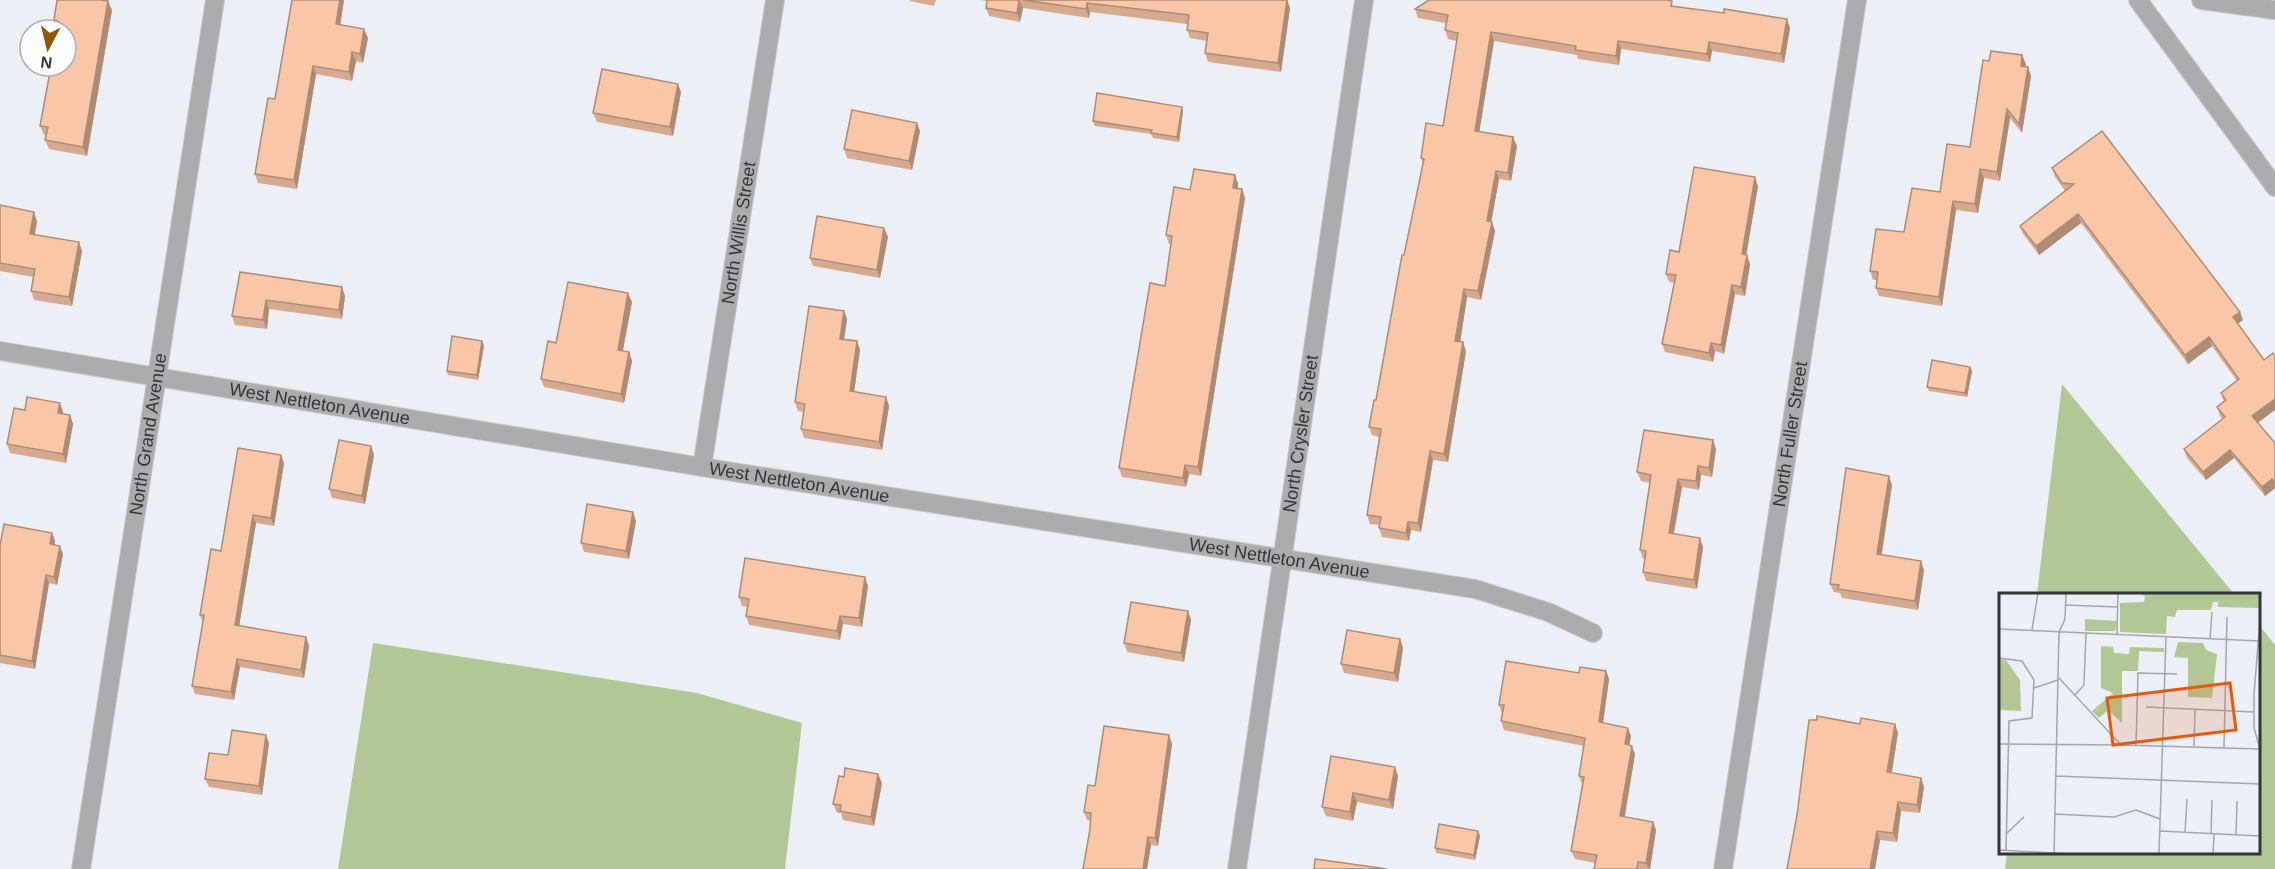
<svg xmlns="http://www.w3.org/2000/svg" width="2275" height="869" viewBox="0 0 2275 869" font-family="Helvetica,sans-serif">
<rect width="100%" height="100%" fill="#edeff6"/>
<path fill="#b2c795" d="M2062 384 2234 594H2037Z
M2259 625 2275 645V869H2005L2007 853 2258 852Z
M373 643 697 693 802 723 785 869H338Z"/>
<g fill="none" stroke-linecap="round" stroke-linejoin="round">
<defs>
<g id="street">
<path d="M2138 0 2275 187"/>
<path d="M2201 0 2275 10"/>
<path id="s1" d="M0 351 702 467 1475 589 1548 612 1593 633"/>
<path id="s2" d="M702 467 775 0"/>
<path id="s3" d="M81 869 215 0"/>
<path id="s4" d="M1237 869 1364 0"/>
<path id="s5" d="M1723 869 1857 0"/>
</g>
</defs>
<use href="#street" stroke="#c8cad0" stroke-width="20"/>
<use href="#street" stroke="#acacaf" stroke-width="18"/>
</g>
<path fill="#d6aa90" d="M344 0 340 25 368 38 363 63 356 61 352 81 316 74 297 189 258 183 255 174 275 99Z
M910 0H936L934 6 910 1Z
M980 0H1287L1290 8 1281 72 1208 62 1205 53 1207 41 1190 38 1187 30V24L1090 12 1089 18 1023 8 1020 22 989 16 986 8 987 1Z
M1674 6 1790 28 1784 63 1712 51 1710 62 1621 49 1619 65 1578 59 1577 55 1494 41 1479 132 1517 146 1511 181 1499 179 1491 222 1495 231 1481 300 1467 297 1460 342 1466 351 1448 462 1433 460 1421 532 1411 530 1409 541 1382 537 1379 528 1380 525 1370 524 1367 515 1379 437 1372 435 1369 427 1376 400 1423 164 1421 158 1443 126 1457 41 1448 39 1445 30 1446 23 1418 18 1415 9Z
M112 10 87 156 49 149 45 140 46 135H44L40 126 57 29 54 20Z
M2026 64 2025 67H2028L2031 76 2022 133 2010 118 2000 181 1984 178 1978 213 1956 210 1942 306 1879 296 1876 288 1877 280H1873L1870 271 1940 192Z
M678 84 681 92 673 136 597 122 593 113Z
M1182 107 1183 111 1179 142 1153 138 1151 134 1095 126 1093 121Z
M920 131 912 170 847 158 844 149Z
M2102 131 2243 320 2238 324 2258 423 2275 443V488L2265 496 2234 458 2206 480 2187 458 2184 449 2223 419 2220 416 2217 407 2224 402 2221 393 2237 381 2212 346 2188 364 2081 223 2039 255 2023 234 2020 226 2065 191 2055 177 2052 168Z
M1235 175 1238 184V189H1242L1245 198 1201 476 1189 474 1186 487 1122 477 1119 468 1165 286 1171 244H1169L1166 235 1190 190Z
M1758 186 1746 255 1750 264 1745 296 1735 294 1724 354 1715 351 1713 362 1665 352 1662 344 1674 283 1669 282 1666 274 1679 252Z
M0 205 37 221 35 235 82 251 72 306 34 300 31 291 33 277 0 271Z
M884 228 888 237 880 278 813 266 810 258Z
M240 272 345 296 342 319 269 309 267 329 235 325 232 316Z
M632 302 623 351 629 352 632 361 624 403 544 387 541 379 556 343Z
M844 311 847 319 844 339 857 341 860 350 854 392 886 397 889 406 882 450 804 438 801 429 804 412 798 411 795 402Z
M484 346 478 380 448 375 447 371Z
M1970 367 1972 371 1967 397 1929 391 1927 387Z
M25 410 63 412V414L70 415 73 424 66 463 10 453 7 444Z
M1713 440 1716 449 1712 477 1701 475 1699 490 1682 487 1674 534 1703 547 1697 589 1646 581 1643 572 1645 559H1643L1640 550 1650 483 1641 481 1637 472Z
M371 446 374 455 365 504 332 498 329 489Z
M284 463 274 526 256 523 239 626 306 637 309 646 304 678 240 667 234 700 195 694 192 686 203 623 200 615 221 551Z
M1892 485 1882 555 1924 570 1918 610 1842 598 1840 593 1834 592 1830 584Z
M633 512 636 521 629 559 584 552 581 543Z
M52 533 55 541 54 545 63 554 57 585 49 583 35 669 0 663V545Z
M868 586 862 627 843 624 840 640 749 625 746 616 747 607 742 606 739 597Z
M1188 611 1191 620 1184 662 1127 652 1124 643Z
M1400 639 1403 648 1398 682 1344 673 1341 664Z
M1606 671 1609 679 1603 723 1631 736 1629 745 1635 754 1625 817 1656 830 1650 869H1594L1595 863 1575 859 1571 851 1582 784 1579 776 1584 746 1504 730 1501 721 1502 713 1499 705 1579 673Z
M1817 720 1898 733 1892 773 1921 778 1924 787 1920 813 1901 811 1897 842 1880 840 1875 869H1787Z
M1169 735 1172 744 1158 846 1151 845 1147 869H1083L1090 829 1091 821 1087 820 1084 812 1095 786Z
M269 743 262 795 209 787 205 779Z
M1331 756 1398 776 1393 809 1357 802 1353 821 1326 816 1322 807Z
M878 774 882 783 874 826 843 820 841 813H837L833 804 844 777Z
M1480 836 1475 860 1436 853 1435 848Z"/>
<path fill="#ae8b75" d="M340 0H344L339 33 336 24Z
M1019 0 1023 8 1020 22 1017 13Z
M1287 0 1290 8 1281 72 1278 63Z
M108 1 112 10 87 156 83 147Z
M1087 3 1090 12 1089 18 1086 9Z
M1787 19 1790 28 1784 63 1781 54Z
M364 29 368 38 363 63 360 54Z
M1491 32 1494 41 1478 140 1475 131Z
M1618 41 1621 49 1619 65 1616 56Z
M1709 42 1712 51 1710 62 1707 54Z
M352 52 356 61 352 81 349 72Z
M2022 55 2026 64 2024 75 2021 66Z
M313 66 316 74 297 189 294 180Z
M2028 67 2031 76 2022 133 2019 124Z
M678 84 681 92 673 136 670 127Z
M1182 107 1183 111 1179 142 1177 137Z
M2007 109 2010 118 2000 181 1997 172Z
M917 123 920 131 912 170 909 161Z
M1513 137 1517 146 1511 181 1508 173Z
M1980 169 1984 178 1978 213 1975 204Z
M1496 171 1499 179 1490 229 1487 221Z
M1235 175 1238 184 1236 197 1233 188Z
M1755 177 1758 186 1745 263 1742 254Z
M1242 189 1245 198 1201 476 1198 467Z
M1953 201 1956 210 1942 306 1939 297Z
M34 212 37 221 33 243 30 234Z
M2078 214 2081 223 2039 255 2036 246Z
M1492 222 1495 231 1481 300 1478 291Z
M884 228 888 237 880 278 877 270Z
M79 242 82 251 72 306 69 297Z
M1747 255 1750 264 1745 296 1741 287Z
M1732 285 1735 294 1724 354 1721 345Z
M342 287 345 296 342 319 339 310Z
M1464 289 1467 297 1459 350 1455 341Z
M628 293 632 302 621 359 618 350Z
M266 300 269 309 267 329 263 320Z
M844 311 847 319 843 347 840 339Z
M2240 312 2243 320 2236 325 2233 317Z
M2209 337 2212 346 2188 364 2185 355Z
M482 341 484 346 478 380 477 375Z
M857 341 860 350 853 400 850 391Z
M1463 342 1466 351 1448 462 1444 454Z
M1711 343 1715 351 1713 362 1709 353Z
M629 352 632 361 624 403 621 394Z
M1970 367 1972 371 1967 397 1965 393Z
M886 397 889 406 882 450 879 442Z
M2275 399V410L2255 425 2252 416Z
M60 403 63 412 62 422 58 413Z
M70 415 73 424 66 463 63 454Z
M1713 440 1716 449 1712 477 1709 468Z
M371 446 374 455 365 504 362 496Z
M2230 450 2234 458 2206 480 2203 472Z
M1430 451 1433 460 1421 532 1418 523Z
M281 455 284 463 274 526 271 518Z
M1185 465 1189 474 1186 487 1183 478Z
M1698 466 1701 475 1699 490 1696 481Z
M1889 476 1892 485 1880 563 1877 554Z
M1678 479 1682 487 1672 542 1669 533Z
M2272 479 2275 488 2265 496 2262 487Z
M633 512 636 521 629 559 626 551Z
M253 515 256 523 238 633 235 625Z
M1408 522 1411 530 1409 541 1406 533Z
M52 533 55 541 53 552 50 544Z
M1700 538 1703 547 1697 589 1694 580Z
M60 546 63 554 57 585 54 577Z
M1921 561 1924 570 1918 610 1915 601Z
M46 575 49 583 35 669 32 661Z
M865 577 868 586 862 627 859 618Z
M1188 611 1191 620 1184 662 1181 653Z
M840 616 843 624 840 640 837 631Z
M306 637 309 646 304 678 301 670Z
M1400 639 1403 648 1398 682 1394 673Z
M237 659 240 667 234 700 231 692Z
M1606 671 1609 679 1602 731 1599 722Z
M1895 724 1898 733 1890 781 1887 772Z
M1628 728 1631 736 1628 753 1625 744Z
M266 735 269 743 262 795 259 786Z
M1169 735 1172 744 1158 846 1155 838Z
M1632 746 1635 754 1623 825 1620 816Z
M1395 767 1398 776 1393 809 1389 800Z
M878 774 882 783 874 826 871 817Z
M1921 778 1924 787 1920 813 1917 805Z
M1353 793 1357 802 1353 821 1350 812Z
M1898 802 1901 811 1897 842 1893 833Z
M1653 822 1656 830 1650 869H1649L1646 863Z
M1478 831 1480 836 1475 860 1474 855Z
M1877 831 1880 840 1875 869H1870Z
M1148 837 1151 845 1147 869H1143Z"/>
<path fill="#f9c6a7" stroke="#ae8b75" stroke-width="1.5" d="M57 0H100L108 1 83 147 45 140 48 127 40 126 51 66H66V30H57L58 21 54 20Z
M292 0H340L336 24 364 29 360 54 352 52 349 72 313 66 294 180 255 174 268 98 275 99Z
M987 0H1019L1017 13 986 8Z
M1023 0H1287L1278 63 1205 53 1208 33 1187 30 1189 15 1087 3 1086 9Z
M1429 0H1668L1672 1 1671 6 1724 13V9L1787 19 1781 54 1709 42 1707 54 1618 41 1616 56 1575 50 1576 46 1491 32 1475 131 1513 137 1508 173 1496 171 1487 221 1492 222 1478 291 1464 289 1455 341 1463 342 1444 454 1430 451 1418 523 1408 522 1406 533 1379 528 1381 517 1367 515 1381 429 1369 427 1374 400H1376L1402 255H1404L1424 159 1421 158 1426 123 1443 126 1458 33 1445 30 1448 15 1415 9Z
M1991 51 2022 55 2021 66 2028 67 2019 124 2007 109 1997 172 1980 169 1975 204 1953 201 1939 297 1876 288 1878 272 1870 271 1876 229 1904 232 1912 188 1940 192 1947 144 1970 147 1983 60 1989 61Z
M602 69 678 84 670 127 593 113Z
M1097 93 1182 107 1177 137 1151 133 1152 130 1093 121Z
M852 110 917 123 909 161 844 149Z
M2102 131 2240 312 2233 317 2264 360 2273 353 2275 356V399L2252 416 2275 443V483L2272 479 2262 487 2230 450 2203 472 2184 449 2225 417 2217 407 2226 400 2221 393 2239 379 2209 337 2185 355 2078 214 2036 246 2020 226 2074 184 2062 183 2052 168Z
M1694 167 1755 177 1742 254 1747 255 1741 287 1732 285 1721 345 1711 343 1709 353 1662 344 1676 275 1666 274 1670 250 1679 252Z
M1194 169 1235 175 1233 188 1242 189 1198 467 1185 465 1183 478 1119 468 1150 283 1165 286 1172 236 1166 235 1174 187 1190 190Z
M0 205 34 212 30 234 79 242 69 297 31 291 35 269 0 263Z
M817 216 884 228 877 270 810 258Z
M240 272 342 287 339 310 266 300 263 320 232 316Z
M568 282 628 293 618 350 629 352 621 394 541 379 548 341 556 343Z
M809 306 844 311 840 339 857 341 850 391 886 397 879 442 801 429 805 404 795 402Z
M452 336 482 341 477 375 447 371Z
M1932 360 1970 367 1965 393 1927 387Z
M27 397 60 403 58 413 70 415 63 454 7 444 14 408 25 410Z
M1644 430 1713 440 1709 468 1698 466 1696 481 1678 479 1669 533 1700 538 1694 580 1643 572 1646 551 1640 550 1651 475 1637 472Z
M339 440 371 446 362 496 329 489Z
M238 448 281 455 271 518 253 515 235 625 306 637 301 670 237 659 231 692 192 686 204 615H200L211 549 221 551Z
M1846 468 1889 476 1877 554 1921 561 1915 601 1838 589 1839 585 1830 584Z
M587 504 633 512 626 551 581 543Z
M4 524 52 533 50 544 60 546 54 577 46 575 32 661 0 655V545Z
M745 558 865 577 859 618 840 616 837 631 746 616 749 599 739 597Z
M1131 602 1188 611 1181 653 1124 643Z
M1347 630 1400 639 1394 673 1341 664Z
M1506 661 1579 673 1580 667 1606 671 1599 722 1628 728 1625 744 1632 746 1620 816 1653 822 1646 863 1638 862 1637 869H1594L1597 855 1571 851 1584 777 1579 776 1585 738 1501 721 1504 705H1499Z
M1817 716 1860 724 1861 718 1895 724 1887 772 1921 778 1917 805 1898 802 1893 833 1877 831 1870 869H1787L1797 815 1809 720H1817Z
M1104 726 1169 735 1155 838 1148 837 1143 869H1083L1090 829 1091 813 1084 812 1088 785 1095 786Z
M232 730 266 735 259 786 205 779 209 753 228 755Z
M1331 756 1395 767 1389 800 1353 793 1350 812 1322 807Z
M845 768 878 774 871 817 840 811 841 805 833 804 839 776 844 777Z
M1439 824 1478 831 1474 855 1435 848Z
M1315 859 1387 869H1314Z"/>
<g text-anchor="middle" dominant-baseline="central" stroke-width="4.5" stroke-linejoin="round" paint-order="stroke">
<g font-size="18" fill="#343538" stroke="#fcfdfe">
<text stroke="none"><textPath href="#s2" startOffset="237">North Willis Street</textPath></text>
<text stroke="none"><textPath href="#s1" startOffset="324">West Nettleton Avenue</textPath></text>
<text stroke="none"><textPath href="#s3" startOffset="440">North Grand Avenue</textPath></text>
<text stroke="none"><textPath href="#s4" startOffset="440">North Crysler Street</textPath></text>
<text stroke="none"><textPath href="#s5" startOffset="440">North Fuller Street</textPath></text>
<text stroke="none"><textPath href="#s1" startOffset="810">West Nettleton Avenue</textPath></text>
<text stroke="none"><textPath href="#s1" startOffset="1296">West Nettleton Avenue</textPath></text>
</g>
</g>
<g transform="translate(1999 593)">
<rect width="261" height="261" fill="#edeff6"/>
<path d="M138 0H261L260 15 219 14V9H214L212 17H178L176 24 168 23 167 41 121 39V10L145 9 146 3ZM86 26 118 28 116 38H86ZM179 49 204 50 207 57 218 61 213 105 189 104V65L175 64ZM102 53 114 54 115 60 130 61 131 54 165 55V59L140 58 139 78H123V130L109 117 100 125 93 118 114 100 102 95ZM0 66 7 67 21 87 22 118 0 117Z" fill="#b2c795"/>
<path fill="none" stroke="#a3a5aa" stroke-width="1.5" d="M66 12 119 14M261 27 255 101V135L261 156M0 36 261 48M33 37 39 0M118 41 119 0M211 46 213 19M0 65 23 68 35 87 33 125 10 128 7 257M60 85 122 152 261 156M35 95 59 87M75 103 85 92 87 40M147 114 255 119M0 151 122 152M137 152 139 80 178 81M195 153 196 117M225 154 228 24M57 183 261 191M56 221 115 224 137 217 161 226M161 238 261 243M8 240 25 224M186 240 188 206M212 241 213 207M237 242 238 208M0 257 71 261M55 261 60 39 66 26 67 0M160 261 167 44M214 261 215 241"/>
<path fill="#e8590c" fill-opacity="0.15" stroke="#e8590c" stroke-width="3" d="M231 90 237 137 114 152 108 105Z"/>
<rect width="261" height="261" fill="none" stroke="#343538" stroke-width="3"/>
</g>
<g transform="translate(48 48) rotate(187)"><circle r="28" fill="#fcfdfe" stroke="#acadaf" stroke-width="1.5"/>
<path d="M0-4.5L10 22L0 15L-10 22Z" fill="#8f580d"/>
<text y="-9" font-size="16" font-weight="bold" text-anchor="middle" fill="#343538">N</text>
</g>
</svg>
